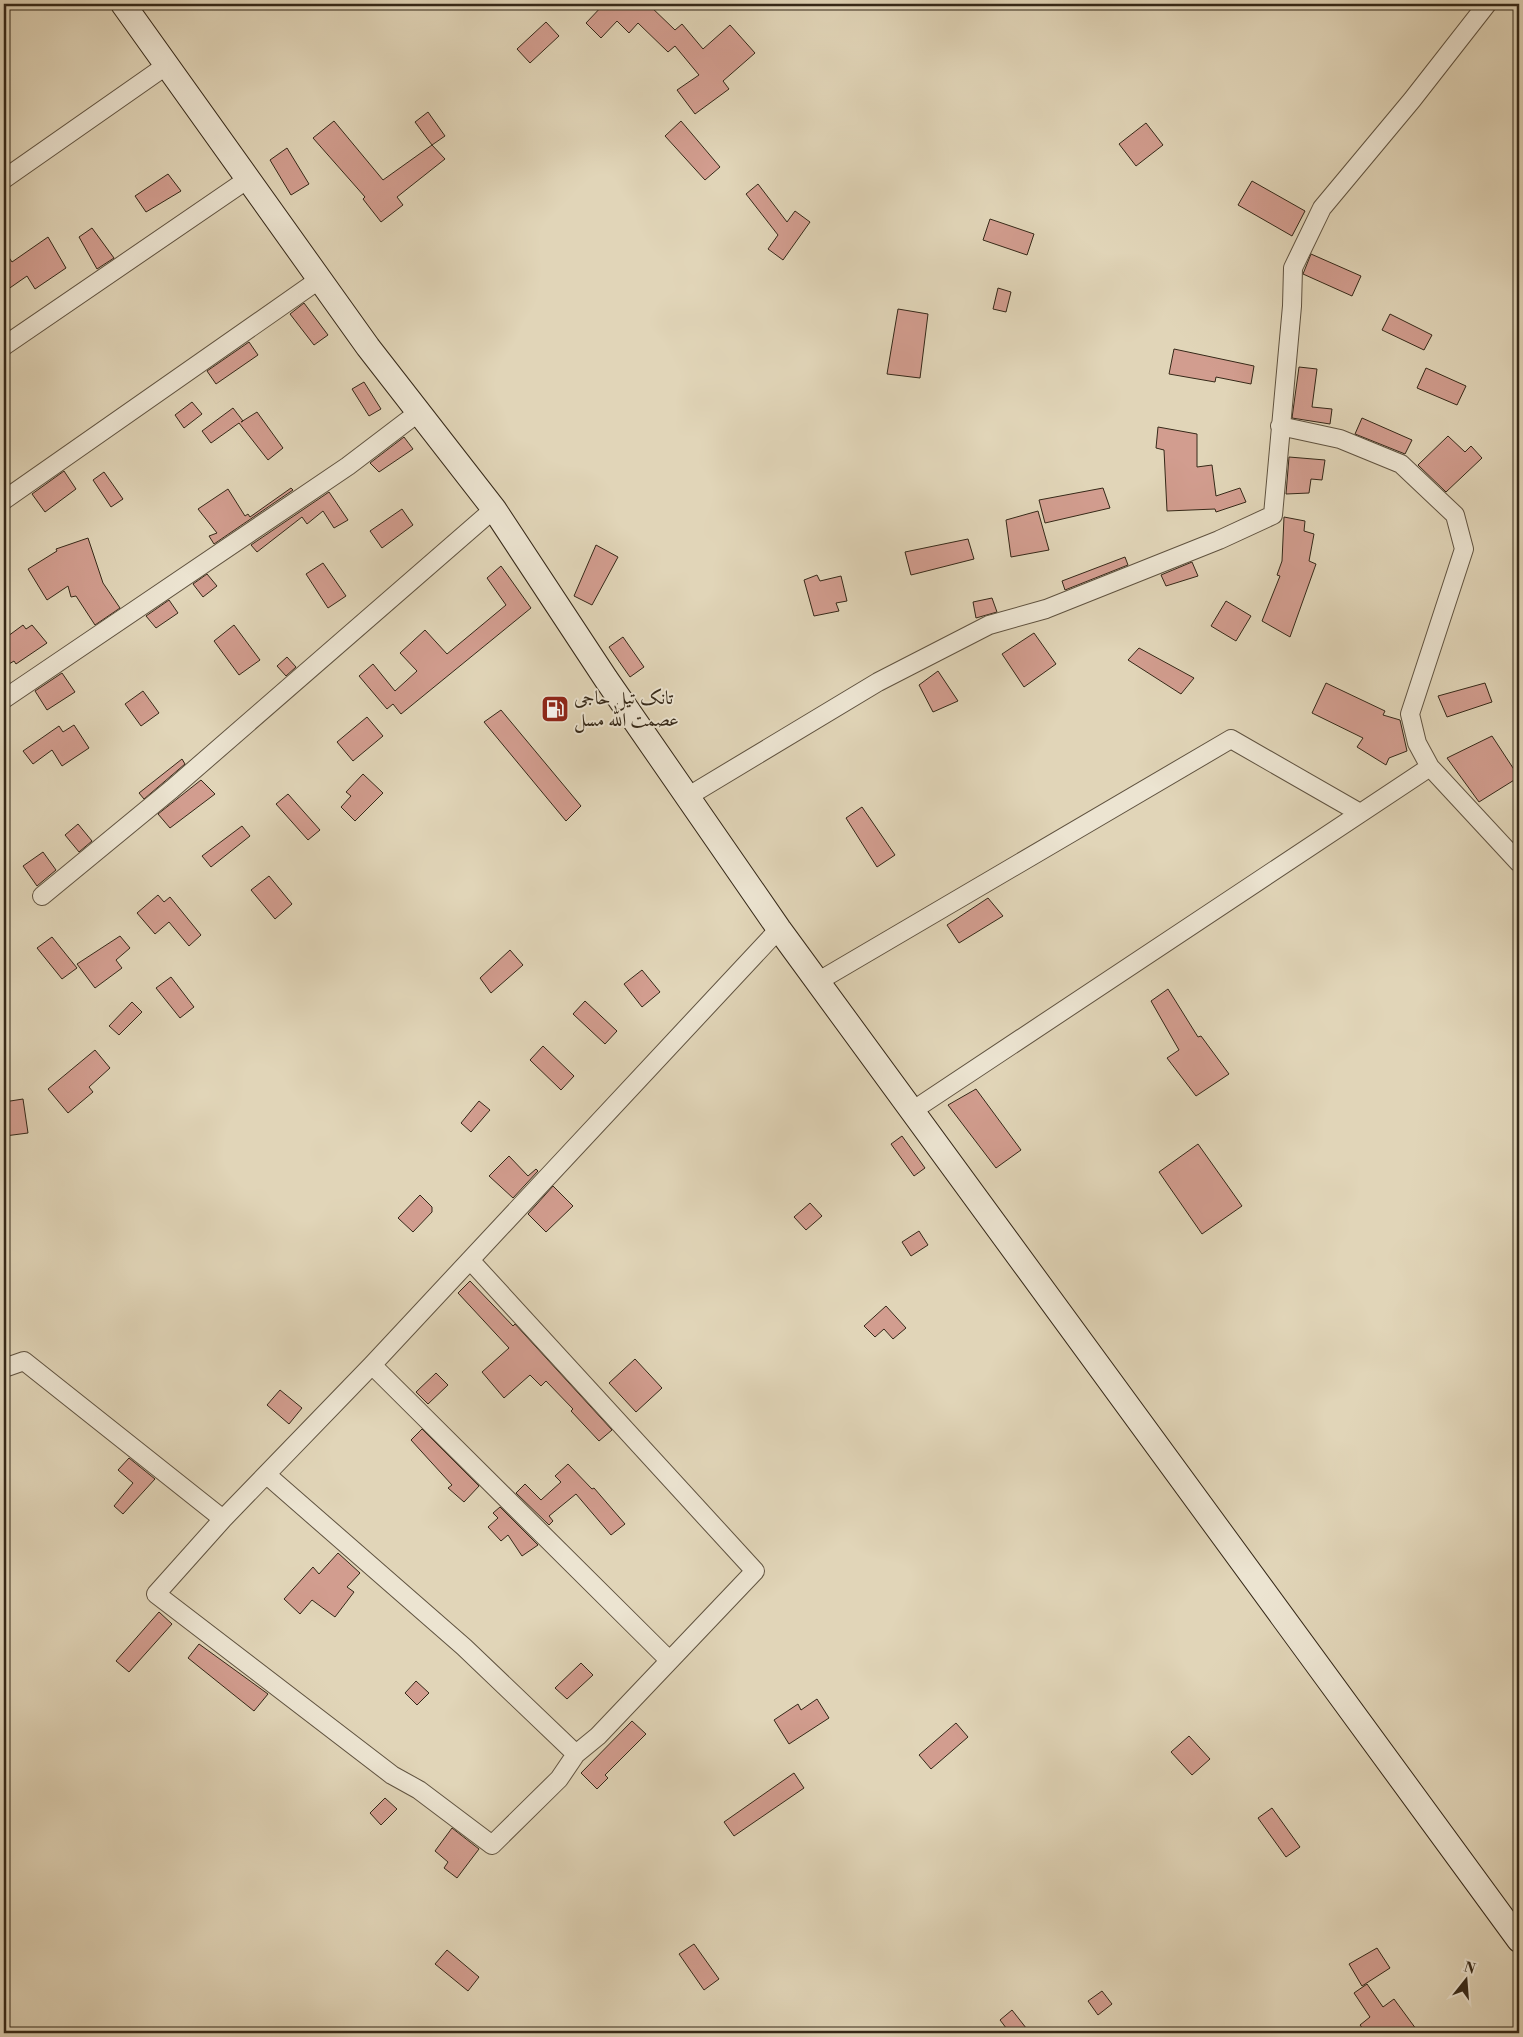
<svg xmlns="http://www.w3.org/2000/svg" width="1523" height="2037" viewBox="0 0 1523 2037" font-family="'Libre Bodoni',Amiri,serif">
<rect width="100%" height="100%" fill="#e1d5b8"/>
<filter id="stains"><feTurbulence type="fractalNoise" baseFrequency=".004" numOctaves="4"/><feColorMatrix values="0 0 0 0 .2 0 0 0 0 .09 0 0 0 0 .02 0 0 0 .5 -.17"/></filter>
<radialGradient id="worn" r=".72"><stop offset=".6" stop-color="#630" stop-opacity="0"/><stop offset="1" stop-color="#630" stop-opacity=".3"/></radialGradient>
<path fill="#d29d8f" stroke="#352818" d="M604 4H648L675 30 682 24 703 49 730 25 755 53 723 81 729 89 695 114 677 90 699 75 675 46 668 52 638 23 629 33 617 21 601 38 586 23Z
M546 22 559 36 530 63 517 49Z
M428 112 445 136 432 145 415 122Z
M334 121 383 180 432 145 445 159 397 197 403 205 381 222 363 199 365 197 313 138Z
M681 121 720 167 705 180 665 136Z
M1146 123 1163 145 1136 166 1119 144Z
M287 148 309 184 291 195 270 160Z
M168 174 181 191 146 212 135 196Z
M1252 181 1305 211 1292 236 1238 205Z
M758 184 787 222 795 211 810 222 783 260 768 249 778 235 746 194Z
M990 219 1034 234 1027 255 983 240Z
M92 228 114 258 97 269 79 237Z
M48 237 66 268 35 289 27 276 4 292V250L12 262Z
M1311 254 1361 276 1352 296 1303 274Z
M998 288 1011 292 1006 312 993 309Z
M304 303 328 335 314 345 290 314Z
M898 309 928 314 920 378 887 374Z
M1390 314 1432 335 1424 350 1382 330Z
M249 342 258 355 216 384 207 371Z
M1174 349 1254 366 1251 384 1216 377 1215 382 1169 374Z
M1299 367 1317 369 1312 407 1332 409 1330 424 1292 418Z
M1426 368 1466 386 1457 405 1417 388Z
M364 382 381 409 369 416 352 389Z
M192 402 202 414 184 428 175 415Z
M233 408 243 421 241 422 257 412 283 448 268 460 239 423 211 443 202 431Z
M1362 418 1412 440 1405 454 1355 434Z
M1158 427 1197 434V467L1212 465 1216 496 1240 488 1246 502 1216 512 1215 509 1167 511 1164 450 1156 448Z
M1448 436 1465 452 1471 446 1482 458 1446 492 1418 465Z
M404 437 413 449 379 472 370 463Z
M1289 457 1325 460 1322 480 1311 479 1309 493 1286 494Z
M64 471 76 489 45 512 32 494Z
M104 472 123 499 111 507 93 480Z
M291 488 293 490 214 544 209 536 217 533 198 509 228 489 245 516 248 514 250 517Z
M1103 488 1110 508 1045 523 1039 500Z
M329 492 348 520 334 528 323 511 307 524 302 517 257 552 251 545Z
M402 509 413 525 382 548 370 531Z
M1038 511 1049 550 1011 557 1006 520Z
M1284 517 1305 521 1304 531 1314 534 1309 561 1316 564 1290 637 1262 621 1280 576 1277 575 1282 561Z
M88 538 103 583 120 608 95 625 76 596 71 597 68 586 47 600 28 569 57 551 56 549Z
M968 539 974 559 911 575 905 552Z
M596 545 618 557 592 605 574 596Z
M1125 557 1128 565 1065 590 1062 581Z
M1192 562 1198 576 1166 586 1161 575Z
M323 563 346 596 328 608 306 574Z
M501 566 531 608 401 714 393 704 387 709 359 676 373 664 395 691 417 671 400 653 425 630 447 654 506 605 487 578Z
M207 574 217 586 203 597 193 584Z
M817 575 820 581 841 576 847 601 836 603 839 611 814 616 804 580Z
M992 598 997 612 976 618 973 602Z
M169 600 178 613 156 628 146 616Z
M1226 601 1251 616 1236 641 1211 626Z
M23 625 26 629 32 625 47 643 16 664 14 661 4 667V639Z
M234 625 260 660 239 675 214 641Z
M1034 633 1056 664 1024 687 1002 654Z
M623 637 644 667 630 677 609 647Z
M1139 648 1194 678 1181 694 1128 660Z
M287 657 296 667 286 676 277 666Z
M938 671 958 701 933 712 919 685Z
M62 673 75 692 47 710 35 691Z
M1326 683 1385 711 1383 715 1400 720 1407 751 1389 758 1386 765 1357 747 1363 738 1312 713Z
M1485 683 1492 702 1447 717 1438 696Z
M143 691 159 713 141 726 125 704Z
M501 710 581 806 566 821 484 722Z
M367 717 383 736 353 761 337 742Z
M74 725 89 748 62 766 52 750 33 764 23 751 59 726 63 732Z
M1492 736 1519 777 1479 802 1447 758Z
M182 759 185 764 144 799 139 793Z
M363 774 383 793 355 821 341 807 351 796 346 792Z
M201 780 215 794 170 828 158 814Z
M288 794 320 830 308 840 276 804Z
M862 807 895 855 877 867 846 818Z
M78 824 92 841 79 852 65 835Z
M242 826 250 836 211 867 202 856Z
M43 852 56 870 37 886 23 866Z
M269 876 292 904 275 919 251 890Z
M158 895 164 902 170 897 201 935 189 946 169 922 155 934 137 913Z
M988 898 1003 916 959 943 947 925Z
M120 936 130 948 116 960 122 968 95 988 77 964Z
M52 937 77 968 62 979 37 948Z
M510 950 523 965 491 993 480 978Z
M642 970 660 992 642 1007 624 984Z
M171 977 194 1007 180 1018 156 988Z
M1168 989 1198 1037 1201 1036 1229 1074 1196 1096 1167 1058 1179 1050 1151 1001Z
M585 1001 617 1031 605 1044 573 1014Z
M132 1002 142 1012 119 1035 109 1026Z
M543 1046 574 1076 561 1090 530 1060Z
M95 1050 110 1068 89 1087 93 1092 68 1113 48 1089Z
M976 1089 1021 1150 996 1168 948 1105Z
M23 1099 28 1133 5 1136 4 1102Z
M479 1101 490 1110 471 1132 461 1123Z
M902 1136 925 1168 914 1176 891 1144Z
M1198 1144 1242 1206 1202 1234 1159 1172Z
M509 1156 528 1176 536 1169 538 1171 513 1198 489 1176Z
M553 1186 573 1206 546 1232 528 1214Z
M420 1195 432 1207V1212L413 1232 398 1218Z
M810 1203 822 1216 806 1230 794 1217Z
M919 1231 928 1245 911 1256 902 1242Z
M470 1281 513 1326 515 1324 612 1430 599 1441 571 1411 573 1409 546 1381 541 1386 530 1375 504 1398 482 1372 509 1348 458 1293Z
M886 1306 906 1328 893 1339 884 1329 875 1337 864 1326Z
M635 1359 662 1388 636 1412 609 1383Z
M436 1373 448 1385 428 1404 416 1392Z
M280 1390 302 1408 289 1424 267 1405Z
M422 1429 479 1486 464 1502 448 1488 452 1485 411 1440Z
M129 1458 155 1479 123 1514 114 1506 133 1483 118 1470Z
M568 1464 592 1489 594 1488 625 1524 611 1535 576 1494 549 1516 553 1521 549 1525 516 1493 525 1484 541 1500 561 1482 555 1476Z
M500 1507 538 1545 522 1556 508 1535 501 1541 488 1527 498 1518 493 1513Z
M338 1553 360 1573 347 1587 354 1592 335 1617 312 1600 300 1614 284 1599 313 1567 319 1574Z
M159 1612 172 1624 129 1672 116 1661Z
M199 1644 268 1694 254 1711 188 1658Z
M581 1663 593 1675 567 1699 555 1688Z
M416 1681 429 1693 417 1705 405 1693Z
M817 1699 829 1718 789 1744 774 1720 798 1704 801 1710Z
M632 1721 646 1734 605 1775 608 1778 597 1789 581 1773Z
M956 1723 968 1737 931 1769 919 1755Z
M1189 1736 1210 1759 1192 1775 1171 1752Z
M794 1773 804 1788 734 1836 724 1822Z
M385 1798 397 1809 381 1825 370 1813Z
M1272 1808 1300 1847 1286 1857 1258 1818Z
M452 1828 479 1849 457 1878 444 1868 448 1862 435 1851Z
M694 1944 719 1979 704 1990 679 1954Z
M1377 1948 1390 1968 1362 1986 1349 1964Z
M447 1950 479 1977 468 1991 435 1964Z
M1367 1984 1383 2007 1394 1999 1419 2033H1366L1360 2025 1370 2017 1354 1993Z
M1102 1991 1112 2004 1098 2015 1088 2001Z
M1012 2010 1030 2033H1010L1000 2020Z"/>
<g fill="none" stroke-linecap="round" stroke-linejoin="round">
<defs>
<path id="minor" d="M4 179 167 65
M4 346 248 179
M1280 426 1340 439 1401 464 1455 515 1464 549 1410 714 1417 743 1430 767 1519 863
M4 500 320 279
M4 699 348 466 419 412
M687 797 878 682 989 625 1046 609 1219 540 1273 515 1292 306 1293 268 1322 208 1412 100 1487 4
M42 896 172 789 494 509
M817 982 1231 739 1360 813
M912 1111 1430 767
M470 1260 755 1571 598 1736 576 1754 559 1779 492 1845 419 1790 392 1775 156 1594 223 1519 372 1365 779 929
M372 1365 669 1660
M4 1368 24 1361 223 1519
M267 1475 464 1647 576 1754"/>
<path id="secondary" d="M123 4 368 347 494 509 606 679 779 929 1519 1940"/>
</defs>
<use href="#minor" stroke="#605340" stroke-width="20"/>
<use href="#secondary" stroke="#352818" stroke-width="26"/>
<use href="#minor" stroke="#ece4d1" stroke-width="18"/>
<use href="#secondary" stroke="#ece4d1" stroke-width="24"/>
</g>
<defs>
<symbol id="fuel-square" viewBox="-11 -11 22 22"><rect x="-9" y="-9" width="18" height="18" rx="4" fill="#8f2418" stroke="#ece4d1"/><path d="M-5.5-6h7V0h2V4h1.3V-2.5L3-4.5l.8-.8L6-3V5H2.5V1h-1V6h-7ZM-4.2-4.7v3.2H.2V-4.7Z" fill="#fff"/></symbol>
</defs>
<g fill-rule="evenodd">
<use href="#fuel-square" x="539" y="693" width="32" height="32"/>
</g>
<g text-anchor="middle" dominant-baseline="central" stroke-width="4" stroke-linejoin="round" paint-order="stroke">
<g font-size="19" fill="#352818" stroke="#ece4d1" text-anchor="start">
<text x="574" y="698">تانک تیل حاجی<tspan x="574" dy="22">عصمت الله مسل</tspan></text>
</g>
</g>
<rect width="1523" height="2037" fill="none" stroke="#e1d5b8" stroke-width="20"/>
<rect x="5" y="5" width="1513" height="2027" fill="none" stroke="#352818" stroke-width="2.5"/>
<rect x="10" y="10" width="1503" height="2017" fill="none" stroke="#352818"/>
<g transform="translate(1466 1980) rotate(17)" stroke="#ece4d1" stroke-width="4" paint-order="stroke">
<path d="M0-4L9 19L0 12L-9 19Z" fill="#352818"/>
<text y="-8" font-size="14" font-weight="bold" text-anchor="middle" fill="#352818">N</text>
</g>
<rect width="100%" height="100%" filter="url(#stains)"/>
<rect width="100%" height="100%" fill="url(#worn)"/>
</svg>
